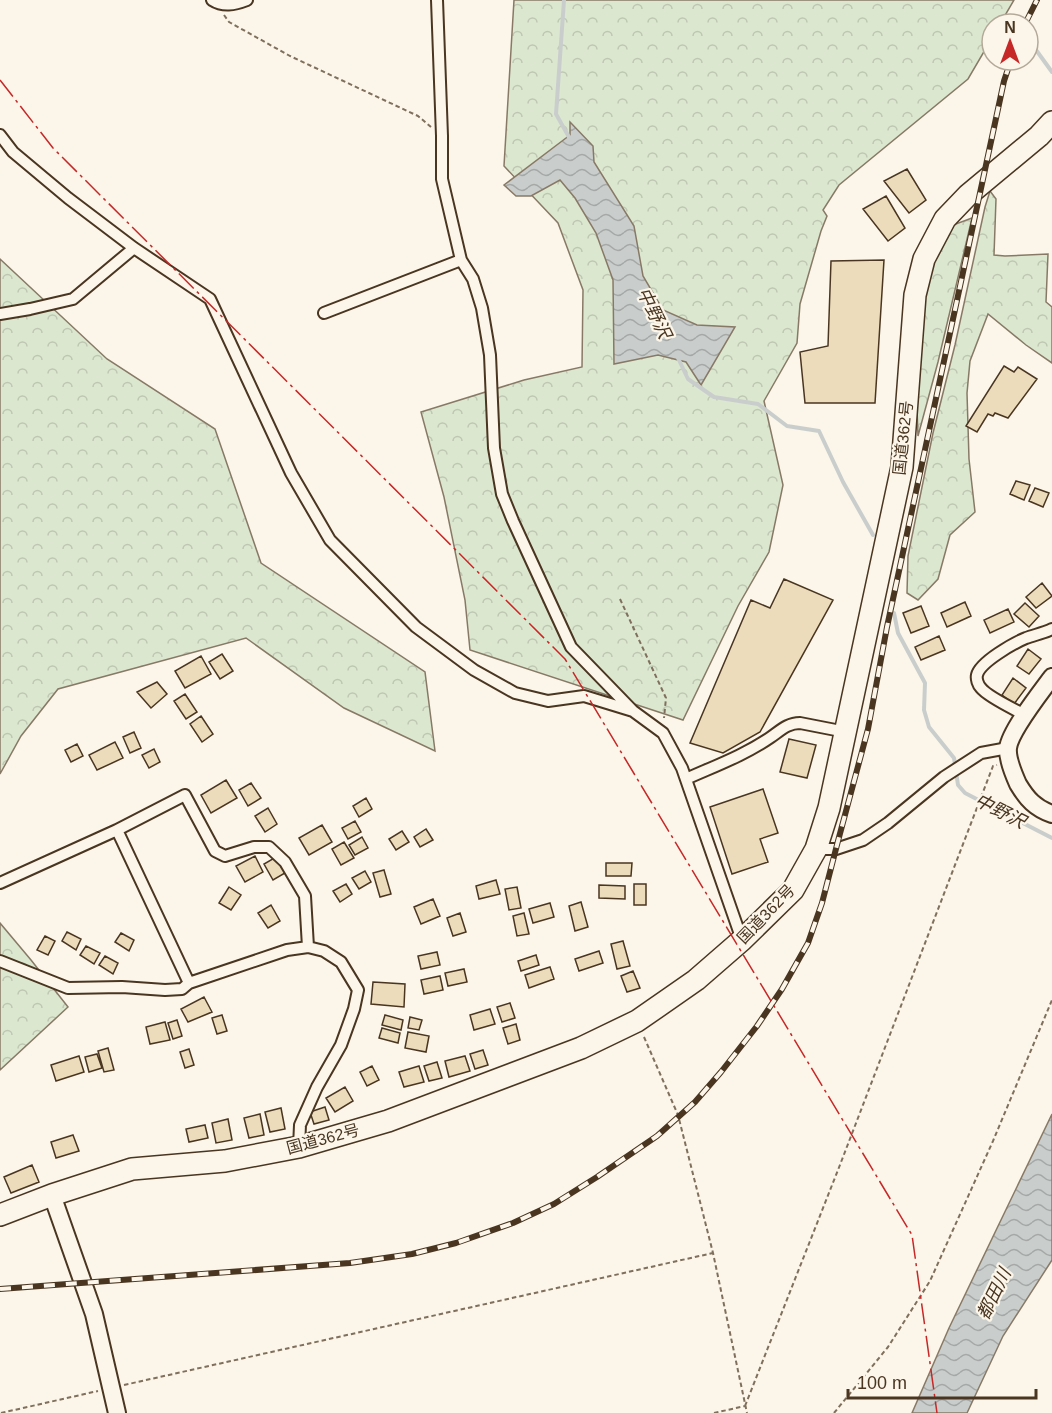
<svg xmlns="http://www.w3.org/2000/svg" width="1052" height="1413" viewBox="0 0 1052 1413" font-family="Helvetica,'Noto Sans JP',sans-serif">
<defs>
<pattern id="forest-crowns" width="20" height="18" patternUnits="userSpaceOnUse" patternTransform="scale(1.5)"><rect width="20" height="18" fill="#dce7d0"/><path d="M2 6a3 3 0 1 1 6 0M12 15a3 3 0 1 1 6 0" fill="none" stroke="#bec7b2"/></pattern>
<pattern id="water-waves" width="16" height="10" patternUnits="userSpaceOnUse" patternTransform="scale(1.5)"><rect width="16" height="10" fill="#c9cecd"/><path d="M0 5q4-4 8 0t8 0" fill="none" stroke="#a5a8a6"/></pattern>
</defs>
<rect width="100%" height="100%" fill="#fbf6e9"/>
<path fill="url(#forest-crowns)" stroke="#887966" stroke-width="1.5" d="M514 0H1014L1000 24H992V38L968 79 839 185 823 210 827 216 821 231 800 304 797 343 764 401 783 485 769 552 738 606 683 720 470 650 465 600 444 497 421 412 524 380 582 367 583 290 558 223 504 166Z
M990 191 996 199 994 255 1005 256 1048 254 1046 302 1052 307V363L1026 345 988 314 970 361 967 393 969 459 975 512 950 535 938 579 918 600 907 593 908 556 933 433 955 345 985 207Z
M972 218 938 362 918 436 916 382 925 276 953 225Z
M0 259 107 359 215 429 261 563 425 672 435 751 344 708 246 638 58 689 21 736 0 774Z
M0 923 31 960 68 1007 0 1070Z"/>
<path fill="url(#water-waves)" stroke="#887966" stroke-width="1.5" d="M570 122 593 146 594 162 634 226 643 276 663 310 697 325 735 327 701 385 686 362 658 355 614 364 613 280 596 233 575 198 560 180 531 196H516L504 185 570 135Z
M1052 1114V1260L1003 1336 967 1413H912L949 1328Z"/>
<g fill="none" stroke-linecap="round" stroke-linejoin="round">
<path stroke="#c9cecd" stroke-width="4" d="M564 0 556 114 570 139
M1031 43 1052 72
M678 358 688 379 714 397 758 404 787 426 819 431 843 482 873 535
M894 613 898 633 925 683 924 710 929 727 954 758 958 785 965 793 1052 838"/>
</g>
<path fill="#ecdcbc" stroke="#4a3520" stroke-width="1.5" d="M907 169 926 200 909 213 884 181Z
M886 196 905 228 888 241 863 209Z
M884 260 875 403H805L800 352 828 346 831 261Z
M1004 366 1014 372 1018 367 1037 379 1008 418 995 413 993 416 988 414 977 432 966 426Z
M1016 481 1030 485 1024 500 1010 494Z
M1035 488 1049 493 1043 507 1029 501Z
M784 579 833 600 760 732 723 753 690 743 751 600 770 608Z
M1042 583 1052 596 1036 608 1026 597Z
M965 602 971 616 947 627 941 613Z
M1025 603 1039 616 1029 627 1014 614Z
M921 606 929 626 911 633 903 613Z
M1008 609 1014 622 990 633 984 620Z
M939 636 945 650 921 660 915 647Z
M1028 649 1041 659 1029 674 1017 666Z
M222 654 233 671 220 679 209 662Z
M201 656 211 674 185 688 175 671Z
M1013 678 1026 688 1014 704 1002 695Z
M157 682 167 694 151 708 137 692Z
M185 694 197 712 186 719 174 701Z
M201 716 213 734 202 742 190 724Z
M134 732 141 748 130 753 123 737Z
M789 739 816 745 807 778 780 772Z
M115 742 123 758 97 770 89 755Z
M77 744 83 756 71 762 65 750Z
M154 749 160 762 149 768 142 755Z
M226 780 237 798 211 813 201 795Z
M251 783 261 798 248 806 239 790Z
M763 789 778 833 760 839 768 862 732 874 710 807Z
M366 798 372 809 359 817 353 806Z
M268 808 277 824 265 832 255 816Z
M355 821 361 832 348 839 342 828Z
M322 825 332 842 309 855 299 838Z
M426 829 433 840 420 847 414 837Z
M402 831 409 842 396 850 389 839Z
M362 837 368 848 355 855 349 845Z
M344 842 354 858 341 865 332 849Z
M255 856 263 872 245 882 236 866Z
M276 857 285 873 273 880 264 864Z
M606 863H632L631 876H606Z
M384 870 391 894 380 897 373 873Z
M365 871 371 882 359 889 352 878Z
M496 880 500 894 479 899 476 886Z
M346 884 352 894 340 902 333 891Z
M634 884H646V905H634Z
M599 885 625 886V899L599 898Z
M229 887 241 895 231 910 219 903Z
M517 887 521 908 509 910 505 889Z
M433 899 440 916 421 924 414 907Z
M581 902 588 927 575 931 569 906Z
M550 903 554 917 533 923 529 909Z
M271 905 280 921 268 928 258 913Z
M460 913 466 932 453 936 447 918Z
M524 913 529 934 517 936 513 916Z
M67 932 81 939 76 950 62 941Z
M121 933 134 940 129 951 115 942Z
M45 936 55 941 48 955 37 950Z
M623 941 630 966 617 969 611 944Z
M86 946 100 953 94 964 80 955Z
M599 951 603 963 579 971 575 959Z
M437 952 440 965 421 969 418 956Z
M536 955 539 965 521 971 518 961Z
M105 956 118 963 113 974 99 965Z
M550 967 554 979 529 988 525 975Z
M464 969 467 982 448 986 445 973Z
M633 971 640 988 627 992 621 976Z
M440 976 443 990 424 994 421 980Z
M373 982 405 984 404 1007 371 1004Z
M204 997 212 1012 188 1022 181 1009Z
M510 1003 515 1018 502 1022 497 1007Z
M490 1009 495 1024 474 1030 470 1015Z
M222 1015 227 1031 217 1034 212 1018Z
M385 1015 403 1020 401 1030 382 1025Z
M410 1017 422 1020 419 1030 408 1028Z
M177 1020 182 1036 173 1039 168 1023Z
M165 1022 170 1040 150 1044 146 1027Z
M516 1024 520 1040 508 1044 503 1028Z
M382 1028 400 1033 398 1043 379 1038Z
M408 1032 429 1036 426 1052 405 1048Z
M108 1048 114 1070 104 1072 98 1051Z
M189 1049 194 1065 185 1068 180 1052Z
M483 1050 488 1065 475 1069 470 1054Z
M97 1054 102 1068 89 1072 85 1057Z
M79 1056 84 1072 56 1081 51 1065Z
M465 1056 470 1071 449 1077 445 1061Z
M437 1062 442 1078 429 1081 424 1066Z
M372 1066 379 1080 367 1086 360 1072Z
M419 1066 424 1082 404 1087 399 1072Z
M345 1087 353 1101 335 1112 326 1098Z
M325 1107 329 1120 314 1124 310 1112Z
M281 1108 285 1129 270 1132 265 1112Z
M260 1114 264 1135 249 1138 244 1118Z
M228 1119 232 1140 216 1143 212 1123Z
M205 1125 208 1138 189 1142 186 1129Z
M73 1135 79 1151 56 1158 51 1142Z
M32 1165 39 1182 11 1193 4 1177Z"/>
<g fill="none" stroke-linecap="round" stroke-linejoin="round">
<defs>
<path id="street" d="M212 0C223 7 234 5 247 0
M437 0 442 136V179L461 260 473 279 482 308 490 355 494 448 502 494 513 521 571 647 633 711 663 733 682 768 742 940
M0 135 13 152 68 198 134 248 210 299 291 473 330 540 416 627 474 670 515 693 548 701 584 696 633 711
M324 313 461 260
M0 314 30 309 73 299 134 248
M1025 715C1014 709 988 697 981 688 978 685 976 679 977 675 980 662 1014 643 1026 638 1034 635 1044 633 1052 629
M686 779C715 766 745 755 771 737 781 730 788 723 800 723L846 732
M117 830 185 795 215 851 225 856 254 847H269L285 862 305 896 308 947
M816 849H836L863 840 888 823 944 777 981 753 1008 748
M0 883 117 830 189 983 287 950 308 947 324 951 341 962 358 990 354 1009 341 1045 317 1087 300 1125 299 1147
M0 961 68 988 122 987 165 990 182 989 189 983"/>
<path id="secondary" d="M1052 677C1041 692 1010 731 1008 748 1007 758 1014 775 1018 784 1027 799 1035 808 1052 814
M52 1195 94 1314 117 1413"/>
<path id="highway" d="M0 1215 52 1195 132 1169 225 1161 299 1147 388 1121 581 1048 637 1021 696 980 742 940 793 890 816 849 829 808 902 467 915 295 924 259 945 219 968 195 1039 136 1052 122"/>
</defs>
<use href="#street" stroke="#4a3520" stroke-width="14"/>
<use href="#secondary" stroke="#4a3520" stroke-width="20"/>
<use href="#highway" stroke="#4a3520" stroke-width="24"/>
<path stroke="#7f6f5c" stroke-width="2" stroke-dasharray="4.5 3" stroke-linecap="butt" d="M224 15 229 22 290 56 418 116 431 127
M620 599 666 698 664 718
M644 1037 678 1115 713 1253 747 1413
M124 1385 713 1253
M745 1406 838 1170 993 766 997 765
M1 1413 98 1391
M714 1413 745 1406
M834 1413 888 1347 930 1281 993 1141 1052 1000"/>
<use href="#street" stroke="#fbf6e9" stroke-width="10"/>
<use href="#secondary" stroke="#fbf6e9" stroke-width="16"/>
<use href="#highway" stroke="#fbf6e9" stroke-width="21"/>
<defs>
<path id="rail" d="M1025 24 1037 0
M0 1289 350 1263 412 1254 456 1243 513 1223 554 1204 597 1177 657 1136 695 1102 721 1072 757 1026 782 989 808 943 822 903 838 841 868 729 887 627 1004 81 1011 60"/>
</defs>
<use href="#rail" stroke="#4a3520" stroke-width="6"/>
<use href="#rail" stroke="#fbf6e9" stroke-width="4" stroke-dasharray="11" stroke-linecap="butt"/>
<path stroke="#c62828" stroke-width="1.5" stroke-dasharray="21 4.5 3 4.5" stroke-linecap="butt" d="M0 80 53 148 565 659 912 1235 937 1413"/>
</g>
<g text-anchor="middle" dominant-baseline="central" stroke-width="4.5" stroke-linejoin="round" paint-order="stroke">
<g font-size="16" fill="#4a3520" stroke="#fbf6e9">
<text transform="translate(903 438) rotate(-84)">国道362号</text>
<text transform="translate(766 914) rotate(-46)">国道362号</text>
<text transform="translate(323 1139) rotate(-15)">国道362号</text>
</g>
<g font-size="18" font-style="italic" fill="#4a3520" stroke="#fbf6e9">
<text transform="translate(654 313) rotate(64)">中野沢</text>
<text transform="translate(1000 811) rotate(27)">中野沢</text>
<text transform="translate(994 1294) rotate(-64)">都田川</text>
</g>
</g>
<g transform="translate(1010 42)"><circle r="28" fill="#fbf6e9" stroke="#b4a999" stroke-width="1.5"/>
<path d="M0-4.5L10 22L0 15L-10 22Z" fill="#c62828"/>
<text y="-9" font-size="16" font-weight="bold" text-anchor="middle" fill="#4a3520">N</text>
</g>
<path d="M848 1389v9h188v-9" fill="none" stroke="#4a3520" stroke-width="3"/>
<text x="857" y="1389" font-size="18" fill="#4a3520" stroke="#fbf6e9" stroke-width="4.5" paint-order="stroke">100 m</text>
</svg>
